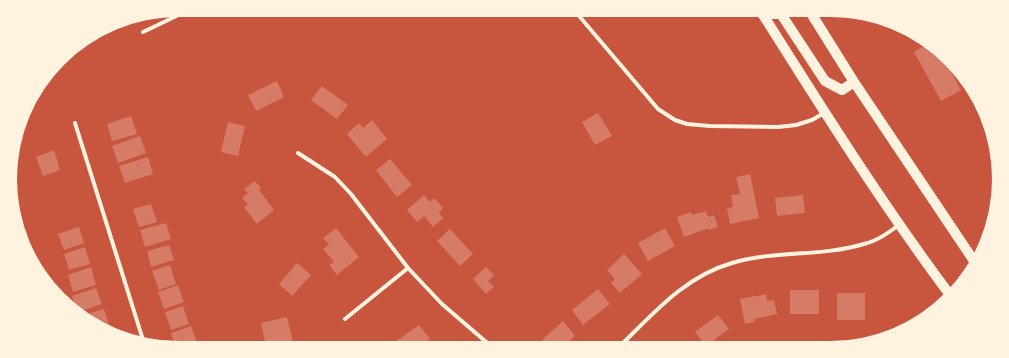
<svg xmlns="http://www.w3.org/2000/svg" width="1009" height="358" viewBox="0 0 1009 358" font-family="'Sofia Sans Condensed',sans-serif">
<rect width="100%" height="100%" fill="#c8553d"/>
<path fill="#d67c66" d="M929 43 933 45 943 57 961 90 941 101 914 52Z
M277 81 284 97 256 111 248 95Z
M322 86 348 105 337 119 311 100Z
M598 113 612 136 595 145 582 122Z
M131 116 137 134 112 141 107 124Z
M372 120 387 139 366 157 347 134 359 123 363 128Z
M228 122 245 126 238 156 221 152Z
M140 136 146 153 118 163 112 146Z
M54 150 60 170 43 176 36 157Z
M148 157 153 174 125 183 119 166Z
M390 159 412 185 397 197 376 170Z
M750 174 759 218 730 224 727 208 733 207 731 195 740 194 736 177Z
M255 181 261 188 259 190 274 210 257 224 244 207 248 205 242 198 248 193 244 189Z
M424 195 430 202 434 198 443 208 439 213 443 218 433 227 424 216 417 222 407 210Z
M803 195 805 213 777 216 775 198Z
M151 204 157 222 139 227 133 209Z
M706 211 708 217 714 215 718 227 709 230V228L684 237 677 217 691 212 692 215Z
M166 223 171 239 145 247 140 230Z
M79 227 84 243 64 250 58 234Z
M336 228 359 257 337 275 329 265 334 262 323 249 329 245 323 238Z
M665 228 675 246 648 261 638 243Z
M450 229 473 254 460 266 437 241Z
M169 245 174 260 151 267 147 251Z
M85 247 90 264 69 270 64 254Z
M624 254 642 274 620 293 611 283 615 279 607 270Z
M40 263 45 277 43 278 39 273 35 265Z
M297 263 311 275 292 296 279 284Z
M170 265 176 284 159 290 152 271Z
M91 267 96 285 73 292 68 275Z
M486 267 494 275 488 281 494 287 486 294 473 279Z
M178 285 184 302 164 309 158 292Z
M96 288 102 304 78 312 72 296Z
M598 289 610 304 583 325 572 310Z
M790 290H819V314H790Z
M837 293H865V320H837Z
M766 294 767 301 774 300 777 314 754 319 755 322 745 324 740 299Z
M183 306 189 324 171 330 165 312Z
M104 309 109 325 102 327 85 319 81 316Z
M718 315 729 329 706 346 695 332Z
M287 317 294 346 279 348 278 343 266 346 261 323Z
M563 321 575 336 562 347H548L542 340Z
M419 325 430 339 418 347 394 348 392 344Z
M191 326 197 342 181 348H176L171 333Z"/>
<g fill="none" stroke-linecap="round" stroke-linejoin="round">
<path stroke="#fff3e0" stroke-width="4" d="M574 10 658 109 675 120 687 124 710 126 778 127 796 125 812 120 824 113
M143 32 189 10
M75 123 144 343
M298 153 335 177 351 194 408 268 442 304 492 347
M345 319 408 268
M619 347C654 313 684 277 732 263 775 250 821 257 864 244 877 241 888 233 899 225"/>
<path stroke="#fff3e0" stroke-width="10" d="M760 10C821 107 882 204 950 295
M809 10 854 82 976 264
M762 14H781L825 81 842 90 854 82"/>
</g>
<path d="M0 0H1009V358H0ZM179 17H830A162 162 0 0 1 992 179V179A162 162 0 0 1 830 341H179A162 162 0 0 1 17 179V179A162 162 0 0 1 179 17Z" fill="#fff3e0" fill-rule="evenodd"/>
</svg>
